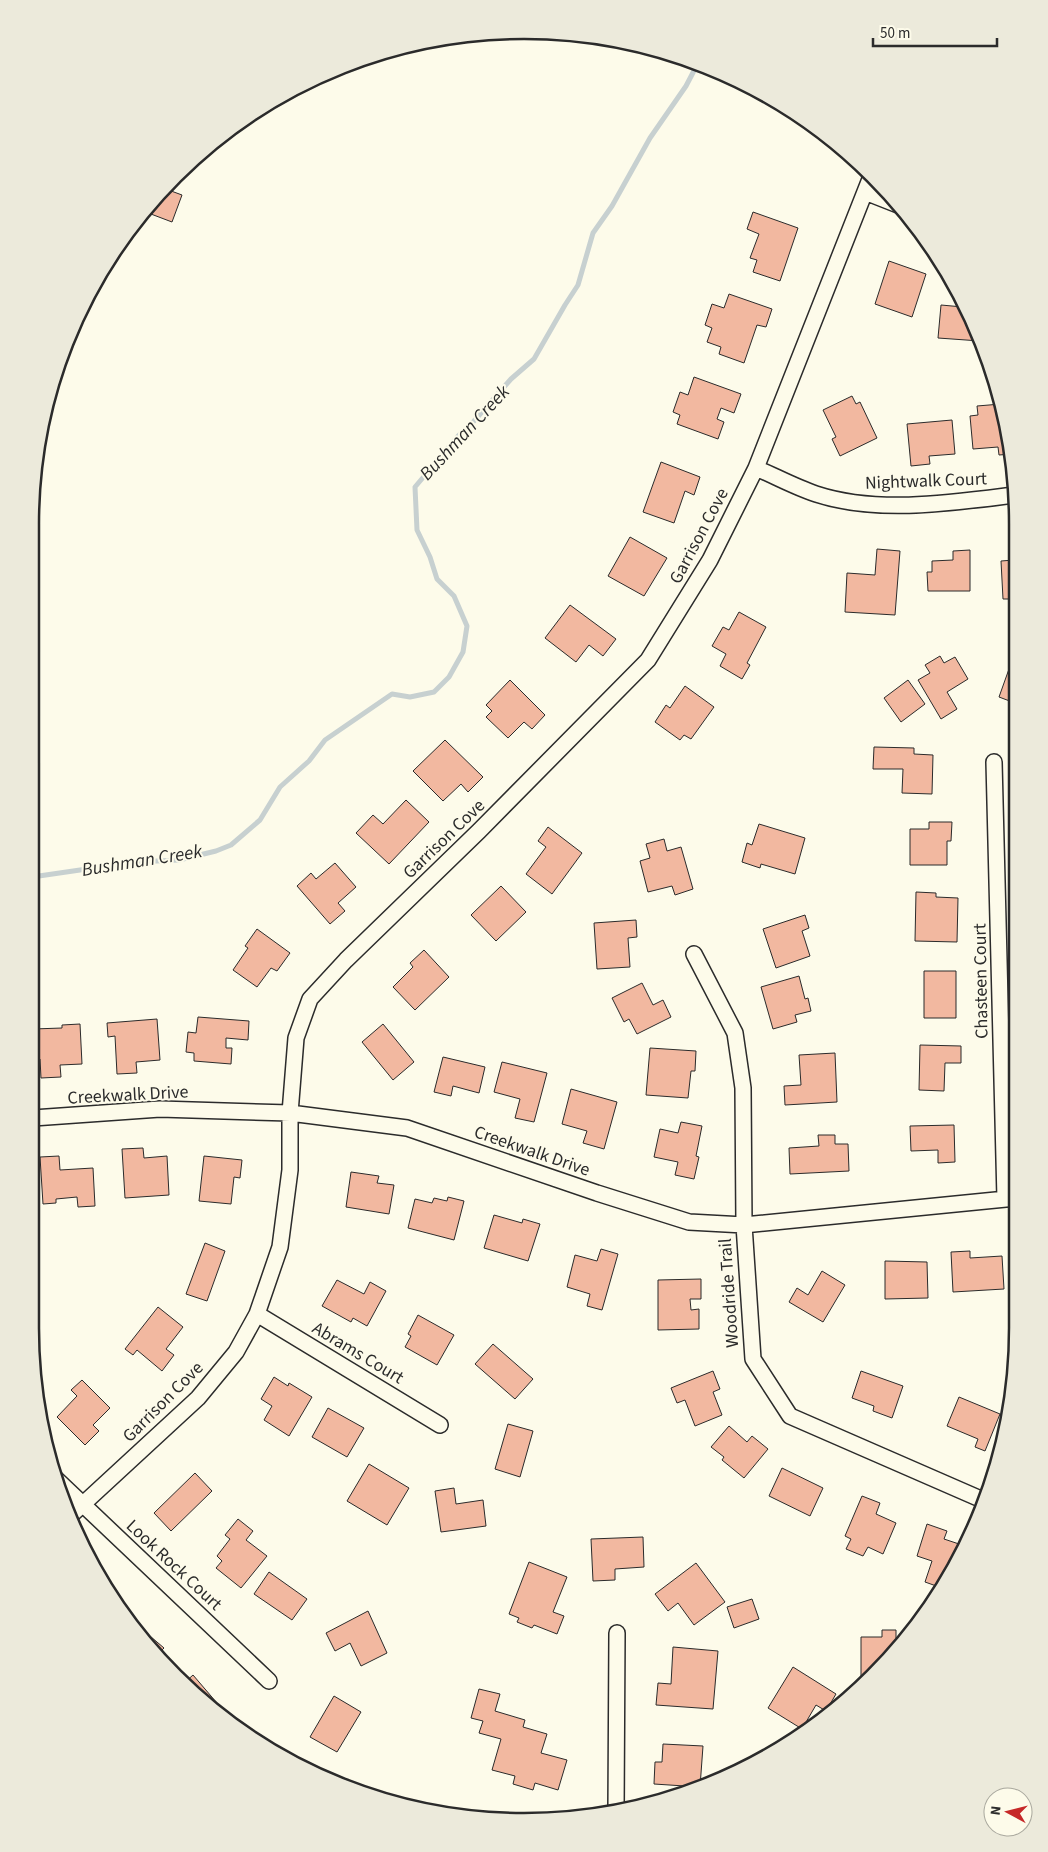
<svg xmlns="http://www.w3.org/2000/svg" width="1048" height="1852" viewBox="0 0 1048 1852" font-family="'Source Sans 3',sans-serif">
<rect width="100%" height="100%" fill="#fdfbea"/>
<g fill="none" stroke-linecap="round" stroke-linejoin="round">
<path stroke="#c7d0d0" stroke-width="5" d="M32 877 135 862 179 860 216 851 231 845 260 820 280 787 309 761 325 740 392 694 410 697 434 692 449 677 463 652 467 626 454 596 437 579 430 557 417 530 415 487 458 436 474 421 511 379 534 359 565 305 578 285 593 233 612 206 650 138 686 86 698 63"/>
</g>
<path fill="#f2b8a0" stroke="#2b2b2b" d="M163 188 182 195 172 222 143 211 153 198Z
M753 212 798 228 780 281 753 272 757 260 750 258 759 234 747 229Z
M889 261 926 274 912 317 875 304Z
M729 294 772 309 766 327 757 325 744 363 719 354 721 347 707 342 712 328 705 325 712 304 724 308Z
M941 305 963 307 980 341 938 338Z
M694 377 741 394 734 413 721 408 717 419 724 422 718 439 677 424 680 415 673 412 680 392 688 395Z
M852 396 856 404 860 402 877 438 840 456 832 439 836 437 823 410Z
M1001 404 1012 454 999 455 998 447 973 449 970 416 978 415 977 406Z
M952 420 955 454 929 456 930 464 911 466 907 424Z
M661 462 700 477 694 495 685 491 674 523 643 512Z
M630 537 667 558 644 596 608 576Z
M877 549 900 551 895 615 845 612 847 573 875 575Z
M970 550V591H928L927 572H932V561L953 560V551Z
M1014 560V599H1003L1001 561Z
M570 605 616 639 603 656 589 645 576 662 545 638Z
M739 612 766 627 747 663 750 665 742 679 720 666 726 654 712 646 723 627 729 630Z
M1014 655 1015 703 999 697Z
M940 656 944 663 955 657 968 679 947 692 957 709 941 719 918 680 930 673 925 665Z
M510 680 545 715 532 729 524 722 508 738 486 717 492 711 486 705Z
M908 680 925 704 901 722 884 698Z
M685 686 714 707 691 739 684 735 680 740 655 722 666 705 670 708Z
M445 740 483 777 468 792 461 784 443 801 413 771Z
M874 747 914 748V754L933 755 932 794 902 793 903 769H873Z
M406 800 429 822 389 864 356 833 373 815 383 824Z
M929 822H952L951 841H947V865H910V829H929Z
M759 824 805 838 795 874 761 864 760 868 742 862 747 843 752 845Z
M548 827 582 853 552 894 526 874 546 847 538 841Z
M664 839 667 851 681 847 693 889 675 895 672 886 648 892 640 861 650 858 646 844Z
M335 863 356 887 338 903 345 911 330 924 297 886 311 873 316 879Z
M501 886 526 912 496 941 471 915Z
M916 892 936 893V897L958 898 957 942 915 941Z
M805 915 809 928 802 931 810 956 776 968 763 929Z
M636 920 637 937 628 938 630 967 597 969 594 923Z
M257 929 290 953 277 971 271 968 257 987 233 970 248 948 245 946Z
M424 950 449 977 415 1010 393 987 413 967 410 963Z
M924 971H956V1018H924Z
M799 976 805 999 808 998 811 1011 795 1015 797 1022 773 1029 761 987Z
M642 983 653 1005 663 1000 671 1017 637 1034 629 1019 624 1022 612 998Z
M198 1017 249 1021 248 1040 226 1038V1048H232L231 1064 194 1061V1053L186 1052 188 1032 196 1033Z
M157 1019 160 1060 136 1062 137 1073 117 1074 115 1036 108 1037 107 1023Z
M80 1024 82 1064 60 1065 61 1077 41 1078 40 1059 33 1060V1029L62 1028V1025Z
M383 1024 414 1062 393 1080 362 1042Z
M920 1045 961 1046V1063H945L944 1091 919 1090Z
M650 1048 696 1051 695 1071H691L688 1098 646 1095Z
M835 1053 837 1102 785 1105 784 1086 801 1085 799 1055Z
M443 1057 485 1067 479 1093 453 1086 451 1096 434 1092Z
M502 1062 547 1073 534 1122 515 1118 520 1099 494 1092Z
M571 1089 617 1102 604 1149 583 1143 587 1131 562 1124Z
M681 1122 702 1126 696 1156 699 1157 694 1179 675 1175 678 1162 654 1157 660 1129 678 1133Z
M954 1125 955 1162 938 1163V1150L911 1151 910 1126Z
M818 1135H835V1144H848L849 1171 790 1174 789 1148 819 1146Z
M143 1148 144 1158 167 1156 169 1195 125 1198 122 1149Z
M59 1156 60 1170 93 1168 95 1206 78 1207 77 1197 56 1199V1203L43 1204 40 1157Z
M204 1156 242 1160 240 1178 234 1177 231 1204 199 1201Z
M351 1172 379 1176 377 1183 394 1185 389 1214 346 1207Z
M448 1197 464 1201 454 1240 408 1228 415 1199 432 1203 434 1198 447 1201Z
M494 1215 522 1223 523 1219 540 1224 528 1261 484 1248Z
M205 1243 225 1251 207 1301 186 1294Z
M601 1249 618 1254 602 1310 587 1306 590 1294 567 1287 575 1255 597 1261Z
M970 1251V1258L1002 1256 1004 1289 953 1292 951 1252Z
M885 1261 927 1262 928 1298 885 1299Z
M822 1271 845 1285 823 1322 789 1302 797 1288 808 1295Z
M701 1279V1299H690L691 1310 699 1309V1329L658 1330V1280Z
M337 1280 364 1294 370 1282 386 1291 367 1326 353 1318 351 1322 322 1306Z
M158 1307 183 1327 166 1349 174 1355 162 1371 137 1350 133 1355 125 1349Z
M418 1315 454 1335 437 1365 405 1347 411 1336 408 1334Z
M493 1344 533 1379 515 1399 475 1364Z
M713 1371 720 1389 713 1392 722 1415 695 1426 685 1400 677 1403 671 1388Z
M861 1371 903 1386 892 1418 873 1411 874 1406 852 1398Z
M274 1377 288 1386 289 1383 312 1397 289 1436 264 1420 272 1406 261 1399Z
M82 1380 110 1408 93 1425 99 1431 85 1445 57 1417 77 1396 71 1390Z
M959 1397 1000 1414 985 1451 975 1447 978 1439 947 1426Z
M328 1408 364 1428 347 1457 312 1437Z
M508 1424 533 1431 520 1477 495 1469Z
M729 1426 747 1442 752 1436 768 1449 744 1478 722 1460 724 1457 711 1447Z
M369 1464 409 1488 387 1525 347 1501Z
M782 1468 823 1488 810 1516 769 1496Z
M195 1473 212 1491 171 1531 154 1513Z
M454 1488 456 1504 483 1500 486 1526 441 1532 435 1491Z
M862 1496 880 1503 876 1514 896 1523 883 1554 868 1547 863 1556 846 1549 851 1539 845 1536Z
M238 1519 253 1531 246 1540 267 1556 241 1588 216 1568 222 1561 217 1556 230 1539 225 1535Z
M927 1524 947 1531 944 1539 965 1546 954 1570 949 1568 942 1588 925 1582 932 1561 917 1556Z
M643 1537 644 1567 615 1569V1580L593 1581 591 1539Z
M529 1562 567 1577 553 1612 564 1616 557 1634 534 1625 532 1628 517 1622 519 1618 509 1614Z
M696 1563 725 1602 694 1625 678 1603 668 1611 655 1594Z
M269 1572 307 1599 292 1620 254 1594Z
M752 1599 759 1619 734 1628 727 1607Z
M368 1611 387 1653 361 1666 350 1643 335 1651 326 1633Z
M130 1619 164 1648 156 1656 132 1628 128 1621Z
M882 1630H896V1638H907L896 1653 864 1686 861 1685V1637H882Z
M673 1647 718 1651 713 1709 656 1705 658 1683 671 1684Z
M793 1667 836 1694 826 1711 816 1705 802 1729 768 1708Z
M193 1675 217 1703 212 1708 183 1684Z
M479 1689 500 1694 495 1711 525 1720 523 1727 547 1734 541 1753 567 1760 558 1790 535 1783 533 1790 513 1784 515 1776 492 1770 501 1739 479 1733 483 1721 471 1718Z
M334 1696 361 1712 337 1752 310 1737Z
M663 1744 703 1746 700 1787 654 1784 655 1762H662Z"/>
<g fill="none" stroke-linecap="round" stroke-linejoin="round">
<defs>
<path id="street" d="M865 192 898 205
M756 468C775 476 795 487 816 494 877 514 951 503 1014 495
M994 762 1005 1199
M694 954 735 1033 743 1088 744 1225 753 1359 790 1416 985 1501
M33 1118 160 1109 290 1113 407 1128 597 1193 689 1222 744 1225 1016 1198
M257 1314 440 1425
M54 1477 269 1681
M69 1517 198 1398 236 1352 257 1314 280 1247 290 1170V1113L296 1038 310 999 346 960 479 831 648 660 710 560 756 468 872 174
M616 1813 617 1633"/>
</defs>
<use href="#street" stroke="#2b2b2b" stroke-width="18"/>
<use href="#street" stroke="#fdfbea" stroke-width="15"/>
</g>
<g text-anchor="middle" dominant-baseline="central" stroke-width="4" stroke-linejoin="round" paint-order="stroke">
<g font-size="18" fill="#2b2b2b" stroke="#fdfbea">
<text transform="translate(926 481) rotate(-2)">Nightwalk Court</text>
<text transform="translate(699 536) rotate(-62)">Garrison Cove</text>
<text transform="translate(444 839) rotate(-44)">Garrison Cove</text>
<text transform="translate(981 981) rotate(-91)">Chasteen Court</text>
<text transform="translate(128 1095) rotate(-3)">Creekwalk Drive</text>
<text transform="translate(532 1151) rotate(19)">Creekwalk Drive</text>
<text transform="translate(729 1293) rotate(-94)">Woodride Trail</text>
<text transform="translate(358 1353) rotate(31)">Abrams Court</text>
<text transform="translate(163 1402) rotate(-45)">Garrison Cove</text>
<text transform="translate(174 1565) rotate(43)">Look Rock Court</text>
</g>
<g font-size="19" font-style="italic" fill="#2b2b2b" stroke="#fdfbea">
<text transform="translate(465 433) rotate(-47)">Bushman Creek</text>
<text transform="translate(142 861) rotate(-9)">Bushman Creek</text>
</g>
</g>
<path d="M0 0H1048V1852H0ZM524 39H524A485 485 0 0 1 1009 524V1328A485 485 0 0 1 524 1813H524A485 485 0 0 1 39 1328V524A485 485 0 0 1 524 39Z" fill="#eceadb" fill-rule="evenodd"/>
<path fill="none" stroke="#2b2b2b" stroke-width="2.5" d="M524 39H524A485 485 0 0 1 1009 524V1328A485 485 0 0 1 524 1813H524A485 485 0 0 1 39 1328V524A485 485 0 0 1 524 39Z"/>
<g transform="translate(1008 1812) rotate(277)"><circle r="24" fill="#fdfbea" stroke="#a9a89e"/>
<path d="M0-4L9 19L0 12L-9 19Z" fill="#c62828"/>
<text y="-8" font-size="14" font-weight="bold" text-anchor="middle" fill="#2b2b2b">N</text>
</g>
<path d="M873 38v8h124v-8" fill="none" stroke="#2b2b2b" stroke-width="2.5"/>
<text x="880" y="38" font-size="15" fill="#2b2b2b" stroke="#fdfbea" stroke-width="4" paint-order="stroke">50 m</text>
</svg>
